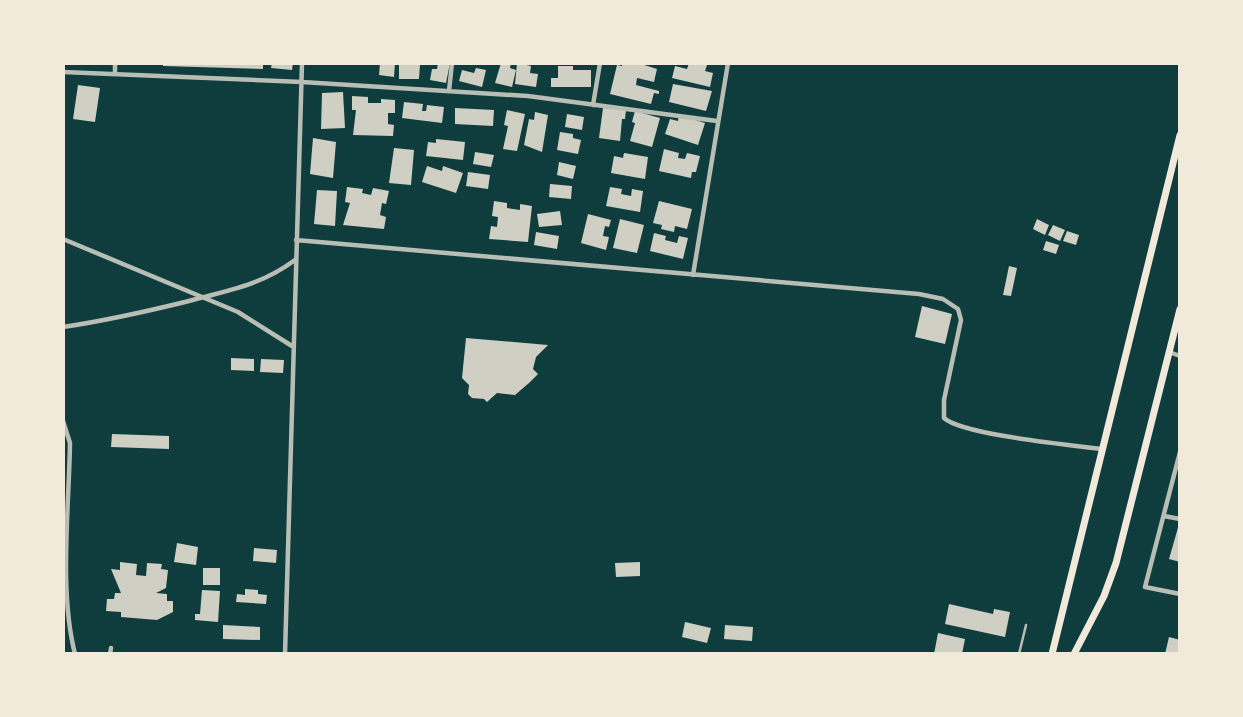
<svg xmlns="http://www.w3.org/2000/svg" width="1243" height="717" viewBox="0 0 1243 717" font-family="Jost,sans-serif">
<rect width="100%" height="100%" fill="#0f3d3e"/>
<path fill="#cfcfc3" d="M163 63H263V69L163 66Z
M272 63H293L292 70 271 68Z
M380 63H395L394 77 379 75Z
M399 63 420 64 419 79H399Z
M438 63H450L446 83 430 80 432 69H437Z
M501 63H511L510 68 516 70 512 87 495 83Z
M517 63 531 66 530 73 538 74 536 87 515 84Z
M623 63 633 65 634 63H638L657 69 654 82 637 78 636 85 659 91V94L654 93 651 104 610 94 617 65 622 66Z
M689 63 707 65 705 71 713 73 710 87 672 78 675 66 687 69Z
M558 66H573V70H591V87H551V78H558Z
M476 68 486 70 482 87 459 81 462 70 474 73Z
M673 84 712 91 706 111 669 102Z
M78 85 100 88 95 122 73 119Z
M343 92 345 128 321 129 322 93Z
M352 96 368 97V103H381V99L395 100V113H388V124L394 125 393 136 353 135 356 110H352Z
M404 102 423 104 422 111H426L427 105 444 107 442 123 402 118Z
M455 108 494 110 493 126 455 124Z
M603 108 626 110 625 119H622L620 141 599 138Z
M507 110 525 114 517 151 503 149 508 126 504 125Z
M635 111 660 118 652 147 630 141 635 123 632 122Z
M535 112 548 115 542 152 524 145 529 119 534 120Z
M567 114 584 117 582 130 565 127Z
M679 115 705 123 698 145 665 134 670 119 678 121Z
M560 132 573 134V138L581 140 578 154 557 150Z
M313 138 336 142 333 178 310 174Z
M436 139 465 142 463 160 426 156 428 142 436 143Z
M394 148 414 150 411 185 389 183Z
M664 149 679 153 678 158 685 159 687 153 700 156 696 172H692L691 178 659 171Z
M475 152 494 155 491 167 473 164Z
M624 153 648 157 645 179 611 173 614 156 623 158Z
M559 162 576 166 573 179 557 175Z
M427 166 442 171 443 166 463 173 456 193 422 182Z
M468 172 490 175 488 189 466 186Z
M550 184 572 186 571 199 549 197Z
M347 187 363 189 362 193 371 195 373 188 389 191 386 204 382 203 380 215 386 217 384 229 343 225 350 203 345 202Z
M610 187 622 189 621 194 631 196 632 189 643 191 640 212 606 206Z
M317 190 337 191 335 226 314 224Z
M494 201 507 203V208L520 210V204L532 206 528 242 489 239 491 226 497 227 498 217 492 216Z
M659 201 692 209 687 229 675 226 674 232 661 229 662 225 653 223Z
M560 211 562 225 539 227 537 214Z
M588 214 611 220 609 227 605 226 603 236 609 237 606 250 581 243Z
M620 219 644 225 637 253 613 248Z
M1037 219 1049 225 1045 235 1033 229Z
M1053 225 1065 230 1060 241 1048 235Z
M1067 231 1079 235 1076 245 1063 241Z
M536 232 559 236 557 249 534 245Z
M654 233 666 236 665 240 677 243 679 236 688 238 683 259 650 251Z
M1046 241 1059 245 1056 254 1043 250Z
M1009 266 1017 268 1011 296 1003 295Z
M922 306 952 314 945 344 915 337Z
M466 338 548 345 536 357 533 369 538 374 529 383 515 395 497 393 487 402 484 399 472 398 468 394 469 385 462 378Z
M231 358 254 359V371L231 370Z
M261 359 284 360 283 373 260 372Z
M112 434 169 436V449L111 447Z
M1179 524H1180V562L1169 559Z
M177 543 198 547 196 565 174 562Z
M254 548 277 550 276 563 253 561Z
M120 562 137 564 136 575 146 576 147 563 162 564 161 569 168 570 166 588 156 593 167 594V601H173V612L157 620 121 617V612L106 611 107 599H114L115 593H121L111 569 120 570Z
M640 562V576L616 577 615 563Z
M203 568H220V585H203Z
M245 589 258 590V594L267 595 266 604 236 602 237 594 245 595Z
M202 590 220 591 218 622 195 620V614H200Z
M949 604 993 614 994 609 1010 612 1005 637 945 624Z
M685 622 711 628 707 643 682 637Z
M223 625 260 627V640L223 639Z
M725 625 753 627 752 641 724 639Z
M938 633 965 639 962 654H934Z
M1169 637 1180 640V654H1165Z"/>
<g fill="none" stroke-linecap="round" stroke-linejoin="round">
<path stroke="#b8beb3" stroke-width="2.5" d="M1019 654 1026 625"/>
<path stroke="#b8beb3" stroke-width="4.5" d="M63 72 302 82 528 96 717 121
M115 74V63
M449 91 452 63
M593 105 600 63
M63 239 238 312 292 346
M296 240 919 294 943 299 958 309 961 320 944 400V418C963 435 1071 445 1102 449
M693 275 728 63
M63 327C104 321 144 312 185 302 226 291 260 286 295 260
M1169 352 1180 356
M63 421 70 443C69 508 59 592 75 654
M1180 452 1145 587 1180 594
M1164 516 1180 519
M110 654 111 648
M285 654 302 63"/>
<path stroke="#f1e9da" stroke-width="7" d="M1052 654 1180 135
M1074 654 1104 596 1116 563 1180 309"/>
</g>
<rect width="1243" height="717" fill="none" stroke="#f1e9da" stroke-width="130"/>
</svg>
